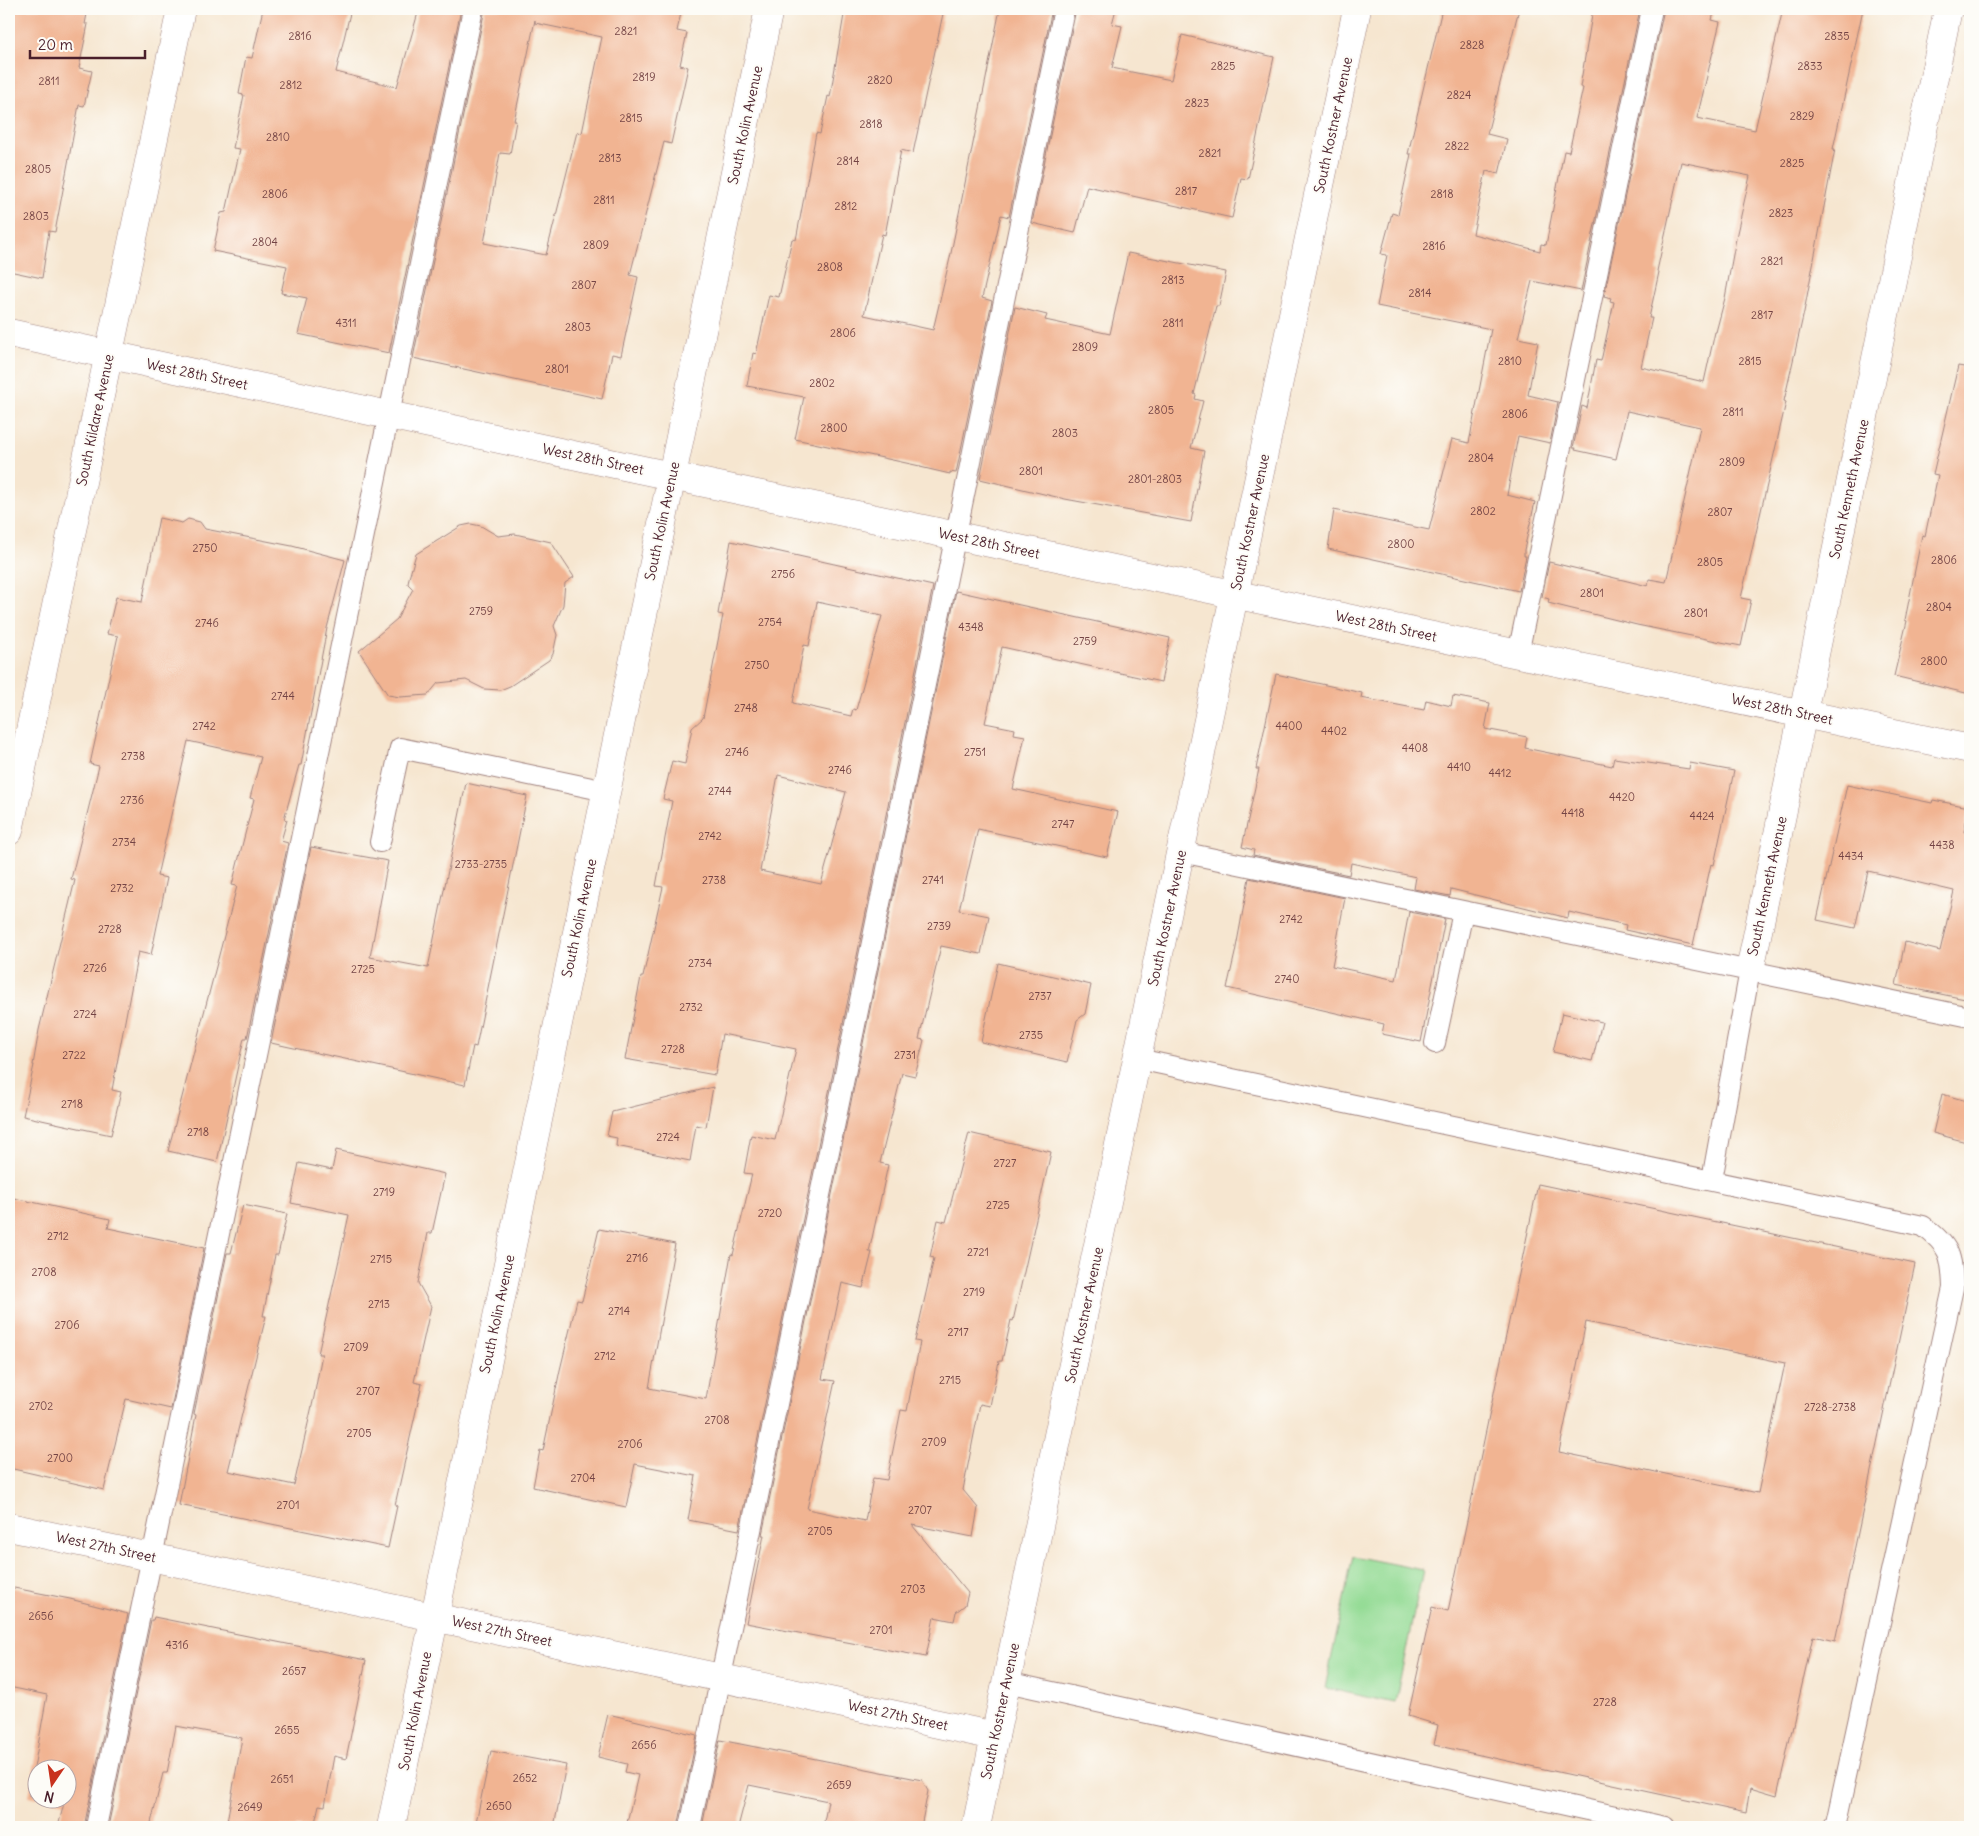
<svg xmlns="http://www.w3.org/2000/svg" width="1979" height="1836" viewBox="0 0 1979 1836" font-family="Delius,sans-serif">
<rect width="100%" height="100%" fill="#fdfcf7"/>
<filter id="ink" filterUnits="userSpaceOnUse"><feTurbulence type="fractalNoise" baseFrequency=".02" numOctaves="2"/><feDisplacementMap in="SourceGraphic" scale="10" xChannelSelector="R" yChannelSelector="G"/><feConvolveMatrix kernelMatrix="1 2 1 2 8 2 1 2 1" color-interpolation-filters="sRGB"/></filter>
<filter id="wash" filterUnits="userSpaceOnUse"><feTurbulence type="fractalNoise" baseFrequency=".0096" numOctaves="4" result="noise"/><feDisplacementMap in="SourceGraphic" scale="20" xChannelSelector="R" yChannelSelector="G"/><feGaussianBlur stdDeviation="1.12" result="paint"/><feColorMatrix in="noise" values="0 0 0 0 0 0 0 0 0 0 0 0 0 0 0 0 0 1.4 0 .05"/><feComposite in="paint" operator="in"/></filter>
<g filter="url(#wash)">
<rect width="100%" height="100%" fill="#f6e6d0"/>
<path fill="#95dc96" stroke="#707e60" d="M1353 1556 1423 1570 1395 1703 1325 1688Z"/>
<g id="blocks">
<path fill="#f1b492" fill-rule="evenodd" d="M9 9H88L85 24H88L79 68 92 71 84 106 79 105 55 232 49 231 42 278 9 271Z
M263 9H351L336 72 397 87 419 9H461L389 353 298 334 307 298 281 293 287 266 213 251 221 213 226 212 240 149 233 148 244 95 239 94 246 57 252 58Z
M485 9H660L681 13 677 31 687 33 680 65 688 67 671 144 664 142 630 275 638 277 621 356 612 354 602 399 413 358ZM535 20V23L602 37 582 133 577 132 546 255 484 243 500 153 510 154 516 121H514Z
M845 9H944L913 153 901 150 885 235 882 234 864 315 933 330 950 258 1000 9H1052L1009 217 1001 215 982 298 992 301 956 473 950 472V474L920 467V466L795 439 804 397 747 386 753 353 756 354 769 295 779 297 792 239 796 240 816 133 820 134 828 96 830 97Z
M1076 9H1116L1112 24 1122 26 1112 68 1171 80 1182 35 1274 57 1248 179 1241 178 1232 218 1087 186 1075 233 1032 223Z
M1442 9H1519L1487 134 1507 139 1499 174 1486 171 1473 234 1540 251 1541 244 1546 245 1564 151 1569 152 1583 88 1580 87 1593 9H1640L1581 291 1532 281 1518 338 1538 342 1528 395 1558 402 1550 443 1518 436 1507 495 1535 502 1524 550V556H1526L1519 591 1328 549 1334 510 1429 530 1452 439 1469 443 1491 329 1377 306 1387 255 1381 254 1392 213 1398 215 1411 154H1408Z
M1664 9H1715L1712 20 1720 22 1697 118 1755 130 1783 9H1863L1833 149H1835L1804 312 1784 401 1786 402 1741 598 1751 600 1741 646 1637 625 1548 603 1549 599 1542 597 1549 562 1648 586 1649 579 1666 582 1694 457 1700 427 1627 411 1616 459 1575 450 1576 448H1573L1582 406 1587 408 1596 360 1601 361 1614 302 1610 301 1611 298 1604 296ZM1681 162 1750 176 1737 233 1725 298 1716 332H1715L1704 382 1641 367 1652 318H1649L1659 272 1657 271Z
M1128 253 1226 272 1219 306H1216L1194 394 1196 395 1195 399 1203 401 1191 448 1204 451 1191 522 1065 499 980 479 1015 307 1047 315 1045 320 1110 334Z
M1958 366 1970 368V694L1894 676 1907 621 1905 620 1922 535 1925 536 1938 475 1933 474Z
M159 518 182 523 188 519 200 522 205 529 292 546 345 560 327 628 301 765H299L284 819 287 820 281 841 288 843 247 1038H244L217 1162 168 1151 237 886 232 885 254 799 250 798 261 757 188 741 157 876 167 878 151 955 138 952 112 1090 121 1092 111 1135 23 1116 34 1065H33L39 1030 75 880 71 879 99 766 90 764 118 636 107 634 116 597 142 602Z
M471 524 481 526 498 536 515 534 551 542 574 577 565 583 563 605 554 626 557 635 553 654 549 660 510 686 500 690 484 689 466 680 438 683 428 695 400 697 388 695 359 651 397 619 413 589 408 584 409 578 416 554 461 526Z
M731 541 933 586 739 1530 688 1520 696 1476 635 1464 626 1507 533 1487 540 1450 543 1451 560 1370 577 1300 582 1301 599 1229 675 1244 649 1388 706 1399 731 1254 733 1255 752 1174 744 1173 751 1135 775 1140 796 1049 722 1034 715 1075 625 1059 641 977H643L663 887 656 886 672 801 663 799 672 761 685 764 692 728 703 718 723 615 718 614ZM817 602 882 616 856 710 853 709 851 716 793 703 804 645 809 646ZM778 775 846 792 821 884 760 871Z
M956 591 1170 638 1161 682 1002 647 985 723 1015 729 1014 734 1025 736 1013 789 1118 812 1107 857 978 829 959 910 989 916 981 954 941 946 919 1039 924 1040 915 1076 902 1073 880 1163 888 1165 869 1252H872L863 1288 842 1283 822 1379 835 1381 807 1509 865 1521 873 1478 887 1480 901 1410 907 1411 920 1342 915 1341 934 1258 930 1257 938 1220 946 1222 969 1133 1051 1152 1013 1321 1011 1320 1002 1361H999L990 1406 980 1404 963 1490 978 1508 973 1537 912 1525 968 1593 965 1605 956 1612 954 1621 934 1617 926 1657 746 1623 764 1535H762Z
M1276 674 1362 693 1361 698 1424 710 1426 700 1451 706 1453 696 1490 703 1485 729 1527 737 1525 748 1612 766 1614 758 1689 769 1690 763 1734 771 1714 865 1711 864 1693 945 1625 930 1626 925 1569 912 1568 918 1451 889 1450 896 1414 889 1416 877 1351 863 1349 875 1253 855 1254 850 1242 847 1259 769H1256Z
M466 783 527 796 476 1047 473 1046 465 1085 271 1043 311 847 388 861 370 957 428 968Z
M1847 785 1932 803 1933 800 1969 807 1964 832 1970 833V1000L1896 985 1905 942 1940 951 1954 891 1868 871 1855 928 1817 920Z
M1249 878 1345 898 1332 966 1396 980 1409 912 1445 919 1421 1042 1382 1034 1384 1024 1227 988 1235 953Z
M998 963 1091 985 1085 1014 1077 1020 1067 1062 981 1042Z
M1562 1013 1602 1022 1592 1061 1553 1052Z
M713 1087 706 1127 696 1125 690 1161 616 1146 617 1138 607 1136 612 1112Z
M1942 1094 1970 1102V1143L1933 1133Z
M336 1150 445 1174 432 1233H428L418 1283 431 1306 414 1382 422 1384 395 1505 397 1506 388 1548 179 1505 196 1415 194 1414 227 1253H231L243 1205 287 1214 278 1255H275L263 1316H266L228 1471 294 1485 314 1397 322 1354H318L349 1215 291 1203 299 1163 332 1170Z
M1538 1184 1915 1264 1835 1641 1813 1636 1777 1796 1750 1788 1746 1813 1434 1745 1438 1725 1408 1716 1432 1607 1448 1611ZM1586 1322 1785 1363 1758 1493 1559 1452Z
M9 1197 110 1219 108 1228 204 1248 171 1409 126 1399 104 1490 9 1468Z
M9 1587 70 1599 128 1614 84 1827H58L64 1803 40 1798H68V1768H38V1798L29 1796 47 1695 9 1687Z
M154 1617 366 1660 346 1759 334 1756 325 1806 319 1805 314 1827H226L242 1738 176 1726 167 1773H163L150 1827H108L151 1620H153Z
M608 1714 697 1735 678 1827H626L638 1775 625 1772 627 1764 598 1757Z
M720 1740 922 1780 928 1791 921 1827H823L828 1801 749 1785 738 1827H702Z
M491 1751 566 1765 554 1827H475Z"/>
</g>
</g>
<g filter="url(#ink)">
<use href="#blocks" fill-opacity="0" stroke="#a0827e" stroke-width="1"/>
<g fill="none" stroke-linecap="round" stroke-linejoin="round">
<defs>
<path id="lane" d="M1518 654 1652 9
M380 842 400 748 606 791
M1181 852 1970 1017
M1435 1043 1463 912
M1138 1059 1923 1226C1950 1246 1952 1255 1953 1288L1836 1823 1833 1827
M1712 1180 1750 970
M1007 1682 1665 1827
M96 1827 473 9
M690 1827 1064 9"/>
<path id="street" d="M9 333 624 466 1970 749
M9 831 181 9
M1750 970 1948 9
M9 1527 995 1736
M391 1827 769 9"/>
<path id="secondary" d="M976 1827 1357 9"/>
</defs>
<use href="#lane" stroke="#a0827e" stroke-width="22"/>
<use href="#street" stroke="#a0827e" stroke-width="29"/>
<use href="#secondary" stroke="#a0827e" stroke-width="29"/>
<use href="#lane" stroke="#fff" stroke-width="20"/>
<use href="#street" stroke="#fff" stroke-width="28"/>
<use href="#secondary" stroke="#fff" stroke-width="28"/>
</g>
</g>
<g text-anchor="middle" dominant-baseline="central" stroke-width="4" stroke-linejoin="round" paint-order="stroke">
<g font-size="11" fill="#744445">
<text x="626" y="31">2821</text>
<text x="300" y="36">2816</text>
<text x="1837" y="36">2835</text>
<text x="1472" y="45">2828</text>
<text x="1223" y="66">2825</text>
<text x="1810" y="66">2833</text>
<text x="644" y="77">2819</text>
<text x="880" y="80">2820</text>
<text x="49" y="81">2811</text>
<text x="291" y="85">2812</text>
<text x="1459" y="95">2824</text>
<text x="1197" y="103">2823</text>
<text x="1802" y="116">2829</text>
<text x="631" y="118">2815</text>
<text x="871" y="124">2818</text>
<text x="278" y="137">2810</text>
<text x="1457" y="146">2822</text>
<text x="1210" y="153">2821</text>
<text x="610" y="158">2813</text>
<text x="848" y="161">2814</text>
<text x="1792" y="163">2825</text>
<text x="38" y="169">2805</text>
<text x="1186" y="191">2817</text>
<text x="275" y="194">2806</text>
<text x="1442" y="194">2818</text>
<text x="604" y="200">2811</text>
<text x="846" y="206">2812</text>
<text x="1781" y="213">2823</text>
<text x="36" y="216">2803</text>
<text x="265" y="242">2804</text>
<text x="596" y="245">2809</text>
<text x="1434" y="246">2816</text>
<text x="1772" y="261">2821</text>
<text x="830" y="267">2808</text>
<text x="1173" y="280">2813</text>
<text x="584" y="285">2807</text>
<text x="1420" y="293">2814</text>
<text x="1762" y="315">2817</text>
<text x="346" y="323">4311</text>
<text x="1173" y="323">2811</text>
<text x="578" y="327">2803</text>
<text x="843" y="333">2806</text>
<text x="1085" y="347">2809</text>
<text x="1510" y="361">2810</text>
<text x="1750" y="361">2815</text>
<text x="557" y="369">2801</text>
<text x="822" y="383">2802</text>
<text x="1161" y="410">2805</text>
<text x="1733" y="412">2811</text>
<text x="1515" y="414">2806</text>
<text x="834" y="428">2800</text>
<text x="1065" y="433">2803</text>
<text x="1481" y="458">2804</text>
<text x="1732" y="462">2809</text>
<text x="1031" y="471">2801</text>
<text x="1155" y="479">2801-2803</text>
<text x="1483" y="511">2802</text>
<text x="1720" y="512">2807</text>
<text x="1401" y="544">2800</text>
<text x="205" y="548">2750</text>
<text x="1944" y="560">2806</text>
<text x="1710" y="562">2805</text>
<text x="783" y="574">2756</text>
<text x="1592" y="593">2801</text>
<text x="1939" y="607">2804</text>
<text x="481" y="611">2759</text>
<text x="1696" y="613">2801</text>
<text x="770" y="622">2754</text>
<text x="207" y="623">2746</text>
<text x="971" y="627">4348</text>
<text x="1085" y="641">2759</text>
<text x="1934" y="661">2800</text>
<text x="757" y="665">2750</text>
<text x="283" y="696">2744</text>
<text x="746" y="708">2748</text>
<text x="204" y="726">2742</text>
<text x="1289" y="726">4400</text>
<text x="1334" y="731">4402</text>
<text x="1415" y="748">4408</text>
<text x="737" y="752">2746</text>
<text x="975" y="752">2751</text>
<text x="133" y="756">2738</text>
<text x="1459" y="767">4410</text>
<text x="840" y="770">2746</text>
<text x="1500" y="773">4412</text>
<text x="720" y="791">2744</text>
<text x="1622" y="797">4420</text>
<text x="132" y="800">2736</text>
<text x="1573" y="813">4418</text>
<text x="1702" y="816">4424</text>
<text x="1063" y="824">2747</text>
<text x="710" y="836">2742</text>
<text x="124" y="842">2734</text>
<text x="1942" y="845">4438</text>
<text x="1851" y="856">4434</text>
<text x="481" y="864">2733-2735</text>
<text x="714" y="880">2738</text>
<text x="933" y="880">2741</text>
<text x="122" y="888">2732</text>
<text x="1291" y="919">2742</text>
<text x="939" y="926">2739</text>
<text x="110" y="929">2728</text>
<text x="700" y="963">2734</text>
<text x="95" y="968">2726</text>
<text x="363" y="969">2725</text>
<text x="1287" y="979">2740</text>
<text x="1040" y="996">2737</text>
<text x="691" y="1007">2732</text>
<text x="85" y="1014">2724</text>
<text x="1031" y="1035">2735</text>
<text x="673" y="1049">2728</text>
<text x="74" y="1055">2722</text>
<text x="905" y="1055">2731</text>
<text x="72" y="1104">2718</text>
<text x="198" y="1132">2718</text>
<text x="668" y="1137">2724</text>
<text x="1005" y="1163">2727</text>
<text x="384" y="1192">2719</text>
<text x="998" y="1205">2725</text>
<text x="770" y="1213">2720</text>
<text x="58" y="1236">2712</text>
<text x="978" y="1252">2721</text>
<text x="637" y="1258">2716</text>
<text x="381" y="1259">2715</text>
<text x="44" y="1272">2708</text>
<text x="974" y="1292">2719</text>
<text x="379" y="1304">2713</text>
<text x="619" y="1311">2714</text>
<text x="67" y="1325">2706</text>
<text x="958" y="1332">2717</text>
<text x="356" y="1347">2709</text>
<text x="605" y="1356">2712</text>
<text x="950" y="1380">2715</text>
<text x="368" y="1391">2707</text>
<text x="41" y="1406">2702</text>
<text x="1830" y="1407">2728-2738</text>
<text x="717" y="1420">2708</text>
<text x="359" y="1433">2705</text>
<text x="934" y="1442">2709</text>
<text x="630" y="1444">2706</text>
<text x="60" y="1458">2700</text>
<text x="583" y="1478">2704</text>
<text x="288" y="1505">2701</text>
<text x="920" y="1510">2707</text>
<text x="820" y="1531">2705</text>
<text x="913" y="1589">2703</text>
<text x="41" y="1616">2656</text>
<text x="881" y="1630">2701</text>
<text x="177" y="1645">4316</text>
<text x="294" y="1671">2657</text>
<text x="1605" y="1702">2728</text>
<text x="287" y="1730">2655</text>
<text x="644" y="1745">2656</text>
<text x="525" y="1778">2652</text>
<text x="282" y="1779">2651</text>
<text x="839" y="1785">2659</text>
<text x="499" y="1806">2650</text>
<text x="250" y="1807">2649</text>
</g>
<g font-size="14" fill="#4a1f2b" stroke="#fdfcf7">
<text transform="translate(745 125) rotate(-78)">South Kolin Avenue</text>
<text transform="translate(1333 125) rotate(-78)">South Kostner Avenue</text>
<text transform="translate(197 374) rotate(12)">West 28th Street</text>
<text transform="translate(95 420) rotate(-78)">South Kildare Avenue</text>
<text transform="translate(593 459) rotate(12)">West 28th Street</text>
<text transform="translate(1849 489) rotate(-78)">South Kenneth Avenue</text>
<text transform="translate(662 521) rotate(-78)">South Kolin Avenue</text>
<text transform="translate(1250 522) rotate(-78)">South Kostner Avenue</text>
<text transform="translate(989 543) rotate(12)">West 28th Street</text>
<text transform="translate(1386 626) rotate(12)">West 28th Street</text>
<text transform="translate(1782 709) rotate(12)">West 28th Street</text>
<text transform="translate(1767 886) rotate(-78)">South Kenneth Avenue</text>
<text transform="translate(579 918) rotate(-78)">South Kolin Avenue</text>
<text transform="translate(1167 918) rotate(-78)">South Kostner Avenue</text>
<text transform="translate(497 1314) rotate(-78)">South Kolin Avenue</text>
<text transform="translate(1084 1315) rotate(-78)">South Kostner Avenue</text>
<text transform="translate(106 1547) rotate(12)">West 27th Street</text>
<text transform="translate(502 1631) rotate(12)">West 27th Street</text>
<text transform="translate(415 1711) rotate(-79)">South Kolin Avenue</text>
<text transform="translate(1000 1711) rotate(-78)">South Kostner Avenue</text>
<text transform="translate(898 1715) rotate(12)">West 27th Street</text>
</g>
</g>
<rect width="1979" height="1836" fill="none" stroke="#fdfcf7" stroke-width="30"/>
<g transform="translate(52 1784) rotate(193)"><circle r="24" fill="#fdfcf7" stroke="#b5a4a5"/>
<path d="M0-4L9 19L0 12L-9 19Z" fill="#c8321e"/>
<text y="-8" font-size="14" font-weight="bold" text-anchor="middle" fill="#4a1f2b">N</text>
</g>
<path d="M30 50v8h115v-8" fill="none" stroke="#4a1f2b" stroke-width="2.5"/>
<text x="38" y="50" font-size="15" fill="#4a1f2b" stroke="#fdfcf7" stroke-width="4" paint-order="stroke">20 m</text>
</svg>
